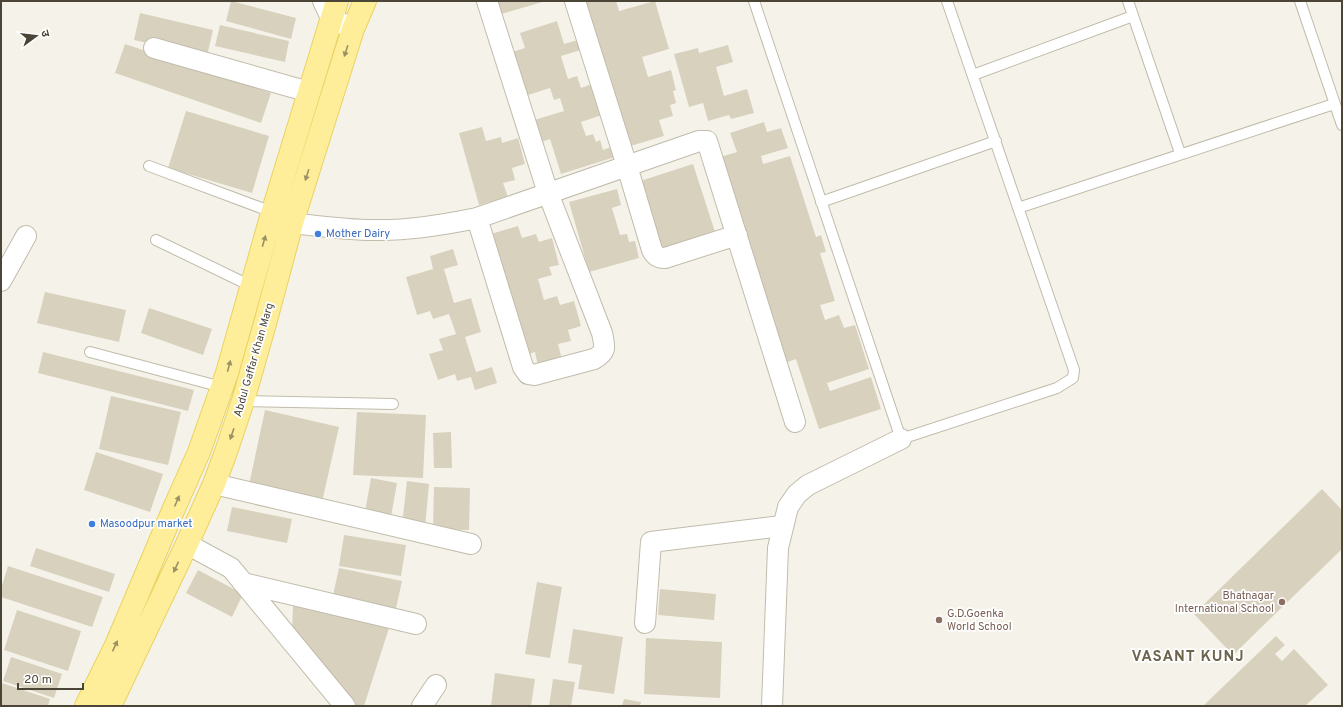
<svg xmlns="http://www.w3.org/2000/svg" width="1343" height="707" viewBox="0 0 1343 707" font-family="Overpass,'Noto Sans Devanagari',sans-serif">
<rect width="100%" height="100%" fill="#f5f3e9"/>
<path fill="#d8d1be" d="M231 1 296 18 291 39 226 21Z
M497 1H546L501 14Z
M584 1H616L619 11 655 1 669 49 642 57 648 77 671 70 676 90 673 91 676 103 670 105 673 116 659 120 664 136 627 147Z
M140 13 213 30 207 56 134 40Z
M557 21 564 44 578 40 581 50 561 56 568 79 577 76 581 88 592 84 602 115 581 122 586 136 593 134 596 142 600 140 603 150 611 147 615 157 561 174 550 139 541 142 534 120 564 111 560 98 554 100 550 88 522 97 512 52 525 48 520 33Z
M220 25 289 41 285 62 215 46Z
M125 44 271 93 261 123 115 73Z
M728 45 733 62 716 67 724 96 747 89 754 113 731 119 729 115 708 121 703 103 689 107 674 54 698 48 699 53Z
M186 111 269 136 252 193 168 168Z
M764 122 767 132 781 128 788 148 761 156 763 164 790 156 816 237 821 235 826 252 820 253 835 301 820 305 825 320 839 315 844 328 855 325 869 369 827 383 830 391 871 377 881 409 819 429 796 359 782 364 717 158 737 152 730 133Z
M482 127 486 141 501 137 502 143 518 138 525 164 512 168 515 180 503 183 508 197 479 205 459 133Z
M693 164 716 235 661 253 637 182Z
M617 189 621 205 612 208 620 235 627 234 629 242 635 241 639 258 589 272 569 202Z
M518 226 522 238 536 234 539 242 552 238 559 265 549 267 552 275 538 279 544 300 557 296 560 305 574 301 581 326 568 330 571 341 558 344 562 360 538 366 535 352 525 355 491 234Z
M453 249 458 265 444 269 454 303 471 298 481 332 465 337 476 372 492 367 497 383 475 390 471 377 457 381 455 374 438 380 429 354 443 350 439 339 456 334 449 314 433 319 430 311 417 315 406 277 433 269 430 256Z
M45 292 126 310 119 342 37 323Z
M149 308 212 329 203 355 141 333Z
M43 352 194 390 188 411 38 373Z
M111 396 181 412 168 465 99 449Z
M265 410 339 427 322 502 249 485Z
M357 412 426 415 423 478 353 475Z
M451 432 452 468H434L433 433Z
M96 452 163 474 150 512 84 490Z
M371 478 397 483 391 517 365 512Z
M407 481 429 484 425 527 402 525Z
M434 487 470 488 469 530 433 529Z
M1322 489 1342 510V549L1233 655 1194 614Z
M232 507 292 519 287 543 227 531Z
M344 535 406 545 401 576 339 566Z
M36 548 115 574 109 592 30 566Z
M8 566 103 597 92 627 1 597V589Z
M339 568 402 581 395 613 332 600Z
M198 570 243 594 232 617 186 593Z
M537 582 562 587 550 658 525 654Z
M660 589 716 594 714 620 658 615Z
M293 605 390 625 364 706H350L292 632Z
M17 610 81 631 68 671 4 650Z
M573 629 623 637 614 694 578 689 582 665 568 663Z
M1276 636 1285 645 1275 654 1282 661 1294 649 1328 685 1305 706H1203Z
M646 638 722 642 720 698 644 694Z
M11 657 62 674 54 698 3 681Z
M495 673 535 679 531 706H491Z
M553 679 575 682 571 706H549Z
M2 683 50 699 48 706H1Z
M624 699 641 702 640 706H622Z"/>
<g fill="none" stroke-linecap="round" stroke-linejoin="round">
<defs>
<path id="service" d="M754 1 901 439 1057 388 1073 378 1074 370 947 1
M1128 1 1180 153
M1300 1 1342 125
M973 75 1133 16
M149 166 272 212
M821 202 996 141
M1018 208 1334 104
M156 240 251 286
M90 352 222 387
M243 401 393 404"/>
<path id="minor" d="M323 1 331 18 353 29
M575 1 627 166 652 250C655 256 658 258 665 258L737 235
M154 48 309 92
M477 218 523 367 528 374 534 375 594 359C607 352 605 347 602 333L548 193 487 1
M292 223C319 226 346 230 374 230 408 231 443 225 477 218L699 141H707L795 422
M1 281 26 236
M214 484 471 544
M187 544 231 568 345 706
M243 583 416 624
M645 623 651 542 782 526
M422 706 436 685
M772 706 778 548 788 507 797 494 808 485 901 439"/>
<path id="primary" d="M86 706 117 643 172 513 199 452 227 373 271 217 337 1
M110 706 187 544 214 484 226 452 243 401 266 320 292 223 353 29 365 1"/>
</defs>
<use href="#service" stroke="#c1bcab" stroke-width="12"/>
<use href="#minor" stroke="#c1bcab" stroke-width="22"/>
<use href="#primary" stroke="#e9d263" stroke-width="24"/>
<use href="#service" stroke="#fff" stroke-width="10"/>
<use href="#minor" stroke="#fff" stroke-width="20"/>
<use href="#primary" stroke="#fe9" stroke-width="22"/>
</g>
<defs><path id="oneway-solid" d="M-6-.8H1V-3.2L6.5 0L1 3.2V.8H-6Z"/></defs>
<g fill="#9b9163">
<use href="#oneway-solid" transform="translate(346 51) rotate(108)"/>
<use href="#oneway-solid" transform="translate(307 175) rotate(108)"/>
<use href="#oneway-solid" transform="translate(264 241) rotate(-74)"/>
<use href="#oneway-solid" transform="translate(229 366) rotate(-75)"/>
<use href="#oneway-solid" transform="translate(232 434) rotate(109)"/>
<use href="#oneway-solid" transform="translate(177 501) rotate(-66)"/>
<use href="#oneway-solid" transform="translate(176 567) rotate(115)"/>
<use href="#oneway-solid" transform="translate(115 646) rotate(-65)"/>
</g>
<g fill="#3f7fe0" stroke="#fff" stroke-width="1.5">
<circle cx="318" cy="234" r="4"/>
<circle cx="92" cy="524" r="4"/>
</g>
<g fill="#8d6e63" stroke="#fff" stroke-width="1.5">
<circle cx="1282" cy="602" r="4"/>
<circle cx="939" cy="620" r="4"/>
</g>
<g text-anchor="middle" dominant-baseline="central" stroke-width="3.5" stroke-linejoin="round" paint-order="stroke">
<g font-size="11" fill="#366cbe" stroke="#fff" text-anchor="start">
<text x="326" y="234">Mother Dairy</text>
<text x="100" y="524">Masoodpur market</text>
</g>
<g font-size="11" fill="#4a4537" stroke="#fff">
<text transform="translate(254 360) rotate(-74)">Abdul Gaffar Khan Marg</text>
</g>
<g font-size="11" fill="#785e54" stroke="#fff" text-anchor="end">
<text x="1274" y="596">Bhatnagar<tspan x="1274" dy="13">International School</tspan></text>
<text x="947" y="614" text-anchor="start">G.D.Goenka<tspan x="947" dy="13">World School</tspan></text>
</g>
<g font-size="15" font-weight="bold" letter-spacing="1" fill="#6d644e" stroke="#fff">
<text x="1188" y="657">VASANT KUNJ</text>
</g>
</g>
<rect width="1343" height="707" fill="none" stroke="#4a4537" stroke-width="4"/>
<g transform="translate(36 36) rotate(75)" stroke="#ffffff" stroke-width="3" paint-order="stroke">
<path d="M0-3L7 15L0 10L-7 15Z" fill="#4a4537"/>
<text y="-6" font-size="11" font-weight="bold" text-anchor="middle" fill="#4a4537">उ</text>
</g>
<path d="M18 683v6h65v-6" fill="none" stroke="#4a4537" stroke-width="2"/>
<text x="24" y="683" font-size="12" fill="#4a4537" stroke="#ffffff" stroke-width="3" paint-order="stroke">20 m</text>
</svg>
